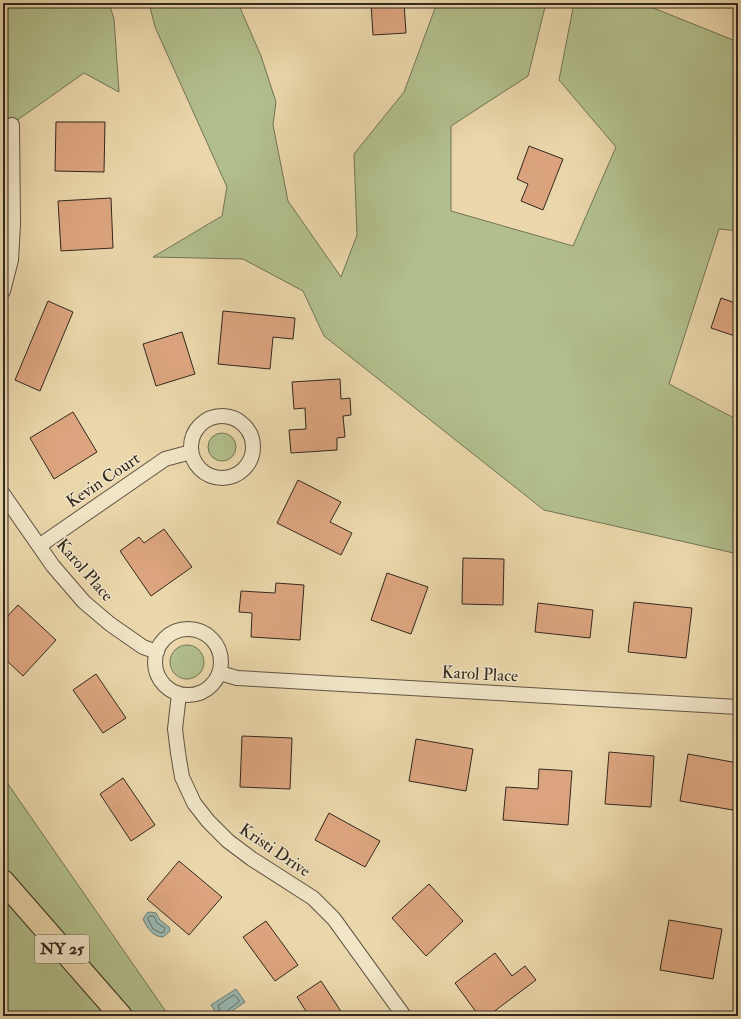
<svg xmlns="http://www.w3.org/2000/svg" width="741" height="1019" viewBox="0 0 741 1019" font-family="'IM FELL Double Pica',serif">
<rect width="100%" height="100%" fill="#ead7ab"/>
<filter id="stains"><feTurbulence type="fractalNoise" baseFrequency=".005" numOctaves="4"/><feColorMatrix values="0 0 0 0 .2 0 0 0 0 .09 0 0 0 0 .02 0 0 0 .5 -.17"/></filter>
<radialGradient id="worn" r=".72"><stop offset=".6" stop-color="#630" stop-opacity="0"/><stop offset="1" stop-color="#630" stop-opacity=".3"/></radialGradient>
<path fill="#b2bf8d" stroke="#727456" d="M3 3H109L114 19 119 92 84 73 9 126 3 133Z
M149 3H238L261 56 276 102 273 125 288 201 341 277 357 235 354 154 404 92 437 3H546L528 76 451 126V211L573 246 616 147 559 80 574 3H641L738 42V231L719 229 669 384 738 420V554L544 510 324 336 303 291 243 259 153 257 222 216 227 187 155 27Z
M208 447a14 14 0 1 1 28 0a14 14 0 1 1-28 0Z
M170 662a17 17 0 1 1 34 0a17 17 0 1 1-34 0Z
M3 777 169 1016H6L3 1011Z"/>
<path fill="#9ab8b1" stroke="#707e77" d="M150 912 156 913 160 920 169 927 170 931 163 937C153 937 147 928 143 919L147 913Z
M236 989 245 1002 225 1016H218L211 1005Z"/>
<g fill="none" stroke-linecap="round" stroke-linejoin="round">
<path stroke="#667068" stroke-width="1" d="M150 916H154L157 923 165 928 164 932 161 933 153 929 148 919Z
M234 995 239 1000V1002L224 1013H221L218 1006Z"/>
</g>
<path fill="#dca57f" stroke="#32281f" d="M371 3H404L406 33 373 35Z
M56 122H105L104 172 55 171Z
M529 146 563 159 543 210 521 201 528 184 517 179Z
M111 198 113 248 61 251 58 201Z
M721 298 738 304V337L711 328Z
M48 301 73 312 40 391 15 380Z
M223 311 295 318 293 339 273 337 270 369 218 364Z
M182 332 195 374 156 386 143 344Z
M340 379 341 399 350 398 351 415 343 416 345 437 337 438V450L291 453 289 430 306 429 305 408 294 409 292 382Z
M73 412 97 452 54 479 30 438Z
M298 480 341 502 330 522 352 533 341 555 277 523Z
M164 529 192 567 151 596 120 551 139 537 144 543Z
M463 558 504 559 503 605 462 604Z
M387 573 428 587 411 634 371 620Z
M276 583 304 585 300 640 251 637 252 613 239 612 241 591 275 593Z
M634 602 692 608 686 658 628 652Z
M538 603 593 610 590 638 535 632Z
M18 605 56 640 23 676 3 657V621Z
M96 674 126 718 103 733 73 690Z
M242 736 292 738 290 789 240 787Z
M416 739 473 749 466 791 409 781Z
M609 752 654 756 651 807 605 804Z
M688 754 738 763V783L733 810 680 801Z
M539 769 572 771 568 825 503 820 506 787 538 789Z
M123 778 155 825 131 841 100 794Z
M329 813 380 841 365 867 315 840Z
M179 861 222 897 189 935 147 899Z
M429 884 463 921 426 956 392 918Z
M669 920 722 929 713 979 660 970Z
M266 921 298 965 275 981 243 937Z
M495 953 512 976 525 966 536 980 488 1016H479L455 983Z
M321 981 344 1016H309L297 997Z"/>
<g fill="none" stroke-linecap="round" stroke-linejoin="round">
<defs>
<path id="street" d="M3 291 11 260 13 224 12 125
M191 447a31 31 0 1 1 62 0a31 31 0 1 1-62 0Z
M3 494 53 566 84 602 110 624 143 647 157 652
M39 546 165 459 191 452
M155 662a33 33 0 1 1 66 0a33 33 0 1 1-66 0Z
M220 673 237 678 738 707
M179 694 175 729 178 753 182 777 194 803 208 821 228 841 252 859 313 898 334 919 404 1016"/>
<path id="primary" d="M3 881 121 1016"/>
</defs>
<use href="#street" stroke="#605442" stroke-width="16"/>
<use href="#primary" stroke="#32281f" stroke-width="24"/>
<use href="#street" stroke="#f1e5c8" stroke-width="14"/>
<use href="#primary" stroke="#ead7ab" stroke-width="22"/>
</g>
<g text-anchor="middle" dominant-baseline="central" stroke-width="3" stroke-linejoin="round" paint-order="stroke">
<rect fill="#f1e5c8" stroke="#6b6152" stroke-width="1" x="35" y="935" width="54" height="28" rx="3"/>
<g font-size="16" font-weight="bold" fill="#32281f">
<text x="62" y="949">NY 25</text>
</g>
<g font-size="17" fill="#32281f" stroke="#f1e5c8">
<text transform="translate(103 480) rotate(-34)">Kevin Court</text>
<text transform="translate(85 570) rotate(49)">Karol Place</text>
<text transform="translate(480 674) rotate(3)">Karol Place</text>
<text transform="translate(275 850) rotate(34)">Kristi Drive</text>
</g>
</g>
<rect width="741" height="1019" fill="none" stroke="#ead7ab" stroke-width="16"/>
<rect x="4" y="4" width="733" height="1011" fill="none" stroke="#32281f" stroke-width="2"/>
<rect x="8" y="8" width="725" height="1003" fill="none" stroke="#32281f"/>
<rect width="100%" height="100%" filter="url(#stains)"/>
<rect width="100%" height="100%" fill="url(#worn)"/>
</svg>
